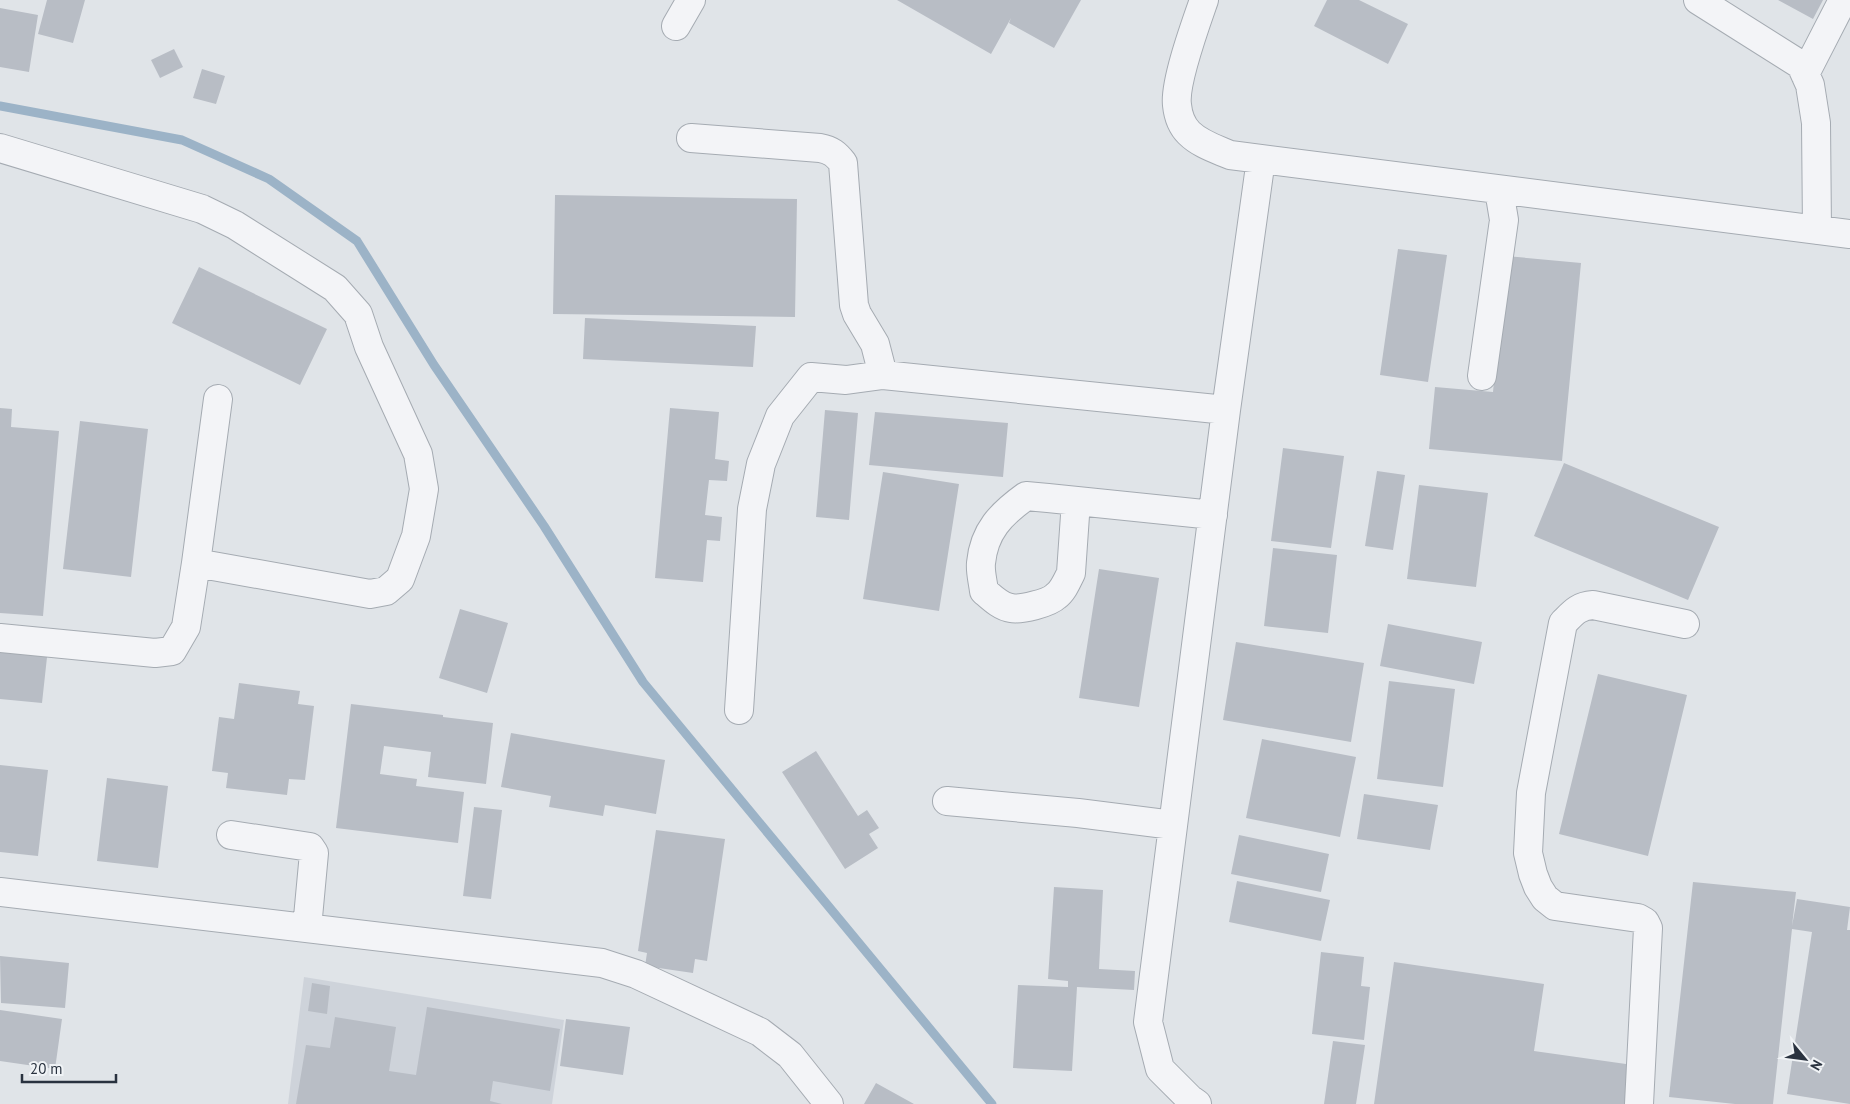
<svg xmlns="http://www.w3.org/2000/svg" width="1850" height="1104" viewBox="0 0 1850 1104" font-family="'PT Sans',sans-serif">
<rect width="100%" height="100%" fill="#e0e4e8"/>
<path fill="#ced3da" d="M304 977 564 1020 552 1104H288Z"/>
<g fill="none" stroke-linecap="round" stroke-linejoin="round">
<path stroke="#9cb3c7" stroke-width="9" d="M0 106 182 140 269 179 357 241 434 365 544 526 643 682 992 1104"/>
</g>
<path fill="#b8bdc5" d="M47 0H85L73 43 38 34Z
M897 0H1081L1054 48 1009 23 1011 18 991 54Z
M1327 0H1359L1408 24 1388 64 1314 26Z
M1778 0H1823L1813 19Z
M0 8 38 15 29 72 0 67Z
M174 49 183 67 160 78 151 60Z
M202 69 225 76 216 104 193 98Z
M555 195 797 199 795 317 553 314Z
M1398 249 1447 255 1428 382 1380 375Z
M1506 256 1581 263 1562 461 1429 449 1435 387 1493 392Z
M199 267 327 329 300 385 172 323Z
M585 318 756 326 753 367 583 359Z
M0 408 12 409 11 427 59 431 43 616 0 613Z
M670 408 719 412 715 459 729 461 727 481 709 480 705 515 722 517 720 541 707 540 703 582 655 578Z
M825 410 858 413 849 520 816 517Z
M875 412 1008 423 1003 477 869 465Z
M80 421 148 429 131 577 63 569Z
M1283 448 1344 456 1331 548 1271 541Z
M1564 463 1719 527 1688 600 1534 536Z
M1377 471 1405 475 1393 550 1365 546Z
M883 472 959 484 939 611 863 599Z
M1419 485 1488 493 1476 587 1407 579Z
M1273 548 1337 555 1328 633 1264 626Z
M1099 569 1159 578 1139 707 1079 698Z
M460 609 508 623 487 693 439 678Z
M1388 624 1482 642 1474 684 1380 666Z
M1236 642 1364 663 1351 742 1223 720Z
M0 644 48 648 42 703 0 699Z
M1598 674 1687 695 1648 856 1559 834Z
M1389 681 1455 689 1443 787 1377 779Z
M239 683 300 691 298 704 314 706 305 780 289 779 287 795 226 788 228 773 212 771 219 717 234 719Z
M351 704 443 715V717L493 723 486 784 428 777 431 752 384 746 380 774 417 779 416 786 464 792 458 843 336 828Z
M511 733 665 760 656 814 605 805 603 816 549 807 551 796 501 787Z
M1262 739 1356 757 1340 837 1246 818Z
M816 751 858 816 867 810 879 828 869 834 878 848 845 869 782 772Z
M0 765 48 770 38 856 0 852Z
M107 778 168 786 158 868 97 861Z
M1364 794 1438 805 1430 850 1357 839Z
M474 807 502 810 491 899 463 896Z
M656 830 725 839 707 961 695 959 693 973 645 966 647 953 638 951Z
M1239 835 1329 854 1321 892 1231 874Z
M1237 881 1330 900 1321 941 1229 922Z
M1693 882 1796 892 1792 926 1797 899 1850 907 1847 930H1850V1104L1787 1094 1812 932 1792 929 1773 1104H1735L1669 1097Z
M1054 887 1103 890 1099 969 1135 971 1134 990 1077 987 1072 1071 1013 1068 1018 985 1068 987V981L1048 979Z
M1321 952 1364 957 1361 986 1370 987 1364 1040 1312 1034Z
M0 956 69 963 65 1008 1 1003Z
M1394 962 1544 984 1534 1051 1633 1065 1627 1104H1374Z
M312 983 330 986 327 1014 308 1011Z
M427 1007 560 1029 550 1091 493 1081 490 1101 502 1104H296L306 1045 330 1048 335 1017 396 1027 389 1071 416 1075Z
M0 1010 62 1019 55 1069 0 1061Z
M566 1019 630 1027 623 1075 560 1066Z
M1333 1041 1365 1045 1356 1104H1324Z
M876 1083 914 1104H864Z"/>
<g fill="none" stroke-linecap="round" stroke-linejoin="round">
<defs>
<path id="minor" d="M1204 0C1196 23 1174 83 1177 105 1178 115 1182 126 1189 133 1200 144 1216 149 1230 155L1850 234
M1698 0 1801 65 1810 85 1816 123 1817 230
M676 26 691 0
M1805 74 1843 0
M691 138 820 148C831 150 836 154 843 163L854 305 857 314 875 344 883 375
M0 148 202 209 235 225 335 288 358 314 369 347 418 454 424 489 416 536 400 579 386 591 370 594 196 563 218 399
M1482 376 1504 220 1499 190
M1076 501 1071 573C1067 581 1063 591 1056 596 1049 603 1021 610 1011 608 1001 607 991 597 984 591 983 582 980 572 981 563 984 531 1001 514 1026 496L1048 498 1213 515
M0 638 155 653 172 651 186 627 196 563
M739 710 752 509 761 464 780 416 811 377 846 380 883 375 1226 410
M947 801 1078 813 1173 825
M231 835 310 847 314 853 307 928
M0 892 602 963 636 974 760 1032 790 1055 829 1104
M1197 1104 1190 1099 1160 1069 1148 1022 1226 410 1261 159
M1639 1104 1648 928 1645 922 1638 918 1555 906 1545 898 1538 887 1533 874 1528 853 1531 793 1563 623C1573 613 1578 606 1593 605L1685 624"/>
</defs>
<use href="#minor" stroke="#a5abb2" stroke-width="30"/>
<use href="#minor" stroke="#f3f4f7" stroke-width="28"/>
</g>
<g transform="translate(1805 1059) rotate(119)" stroke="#f0f3f6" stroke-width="4" paint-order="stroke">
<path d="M0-4L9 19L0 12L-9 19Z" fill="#29323f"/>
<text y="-8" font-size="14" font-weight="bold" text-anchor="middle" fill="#29323f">N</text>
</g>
<path d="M22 1074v8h94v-8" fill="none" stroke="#29323f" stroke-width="2.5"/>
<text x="30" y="1074" font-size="15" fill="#29323f" stroke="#f0f3f6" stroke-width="4" paint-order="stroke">20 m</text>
</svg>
